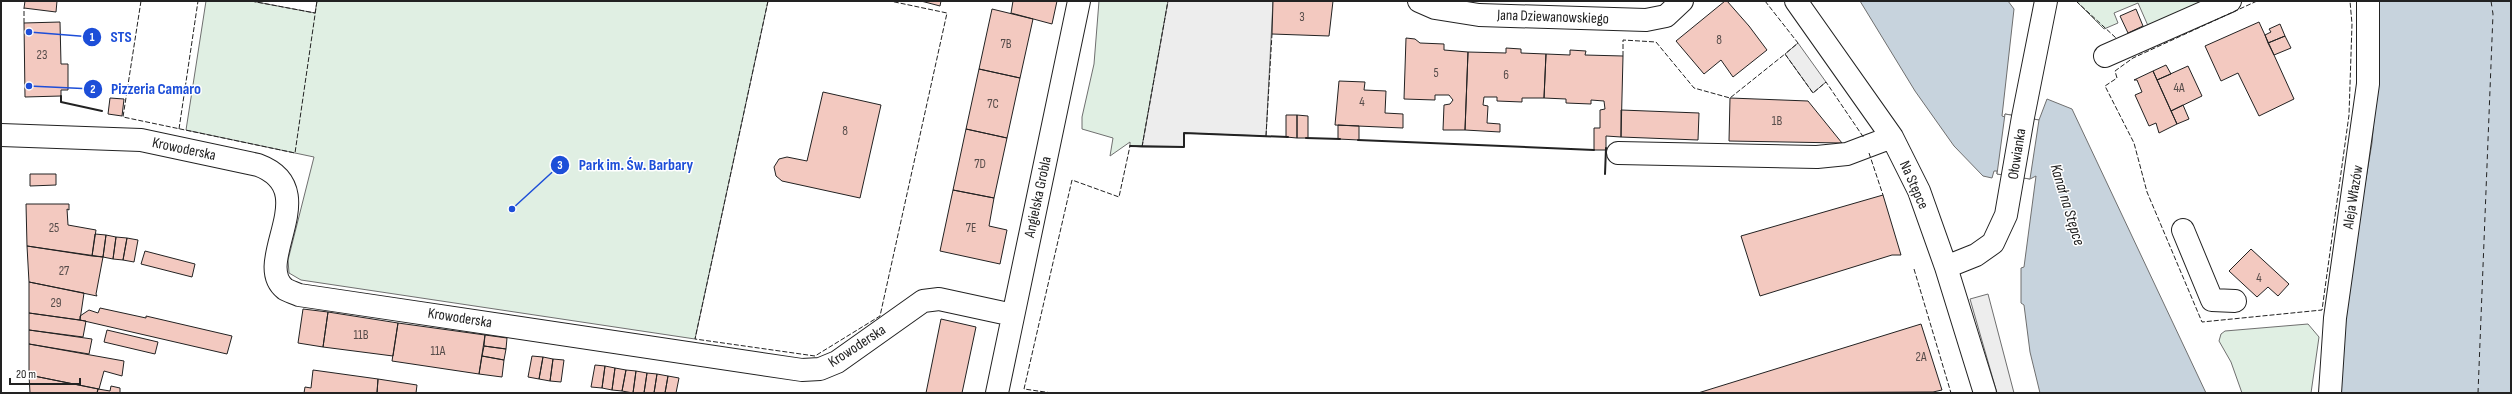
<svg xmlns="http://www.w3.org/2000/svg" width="2512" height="394" viewBox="0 0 2512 394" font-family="'Sofia Sans Condensed',sans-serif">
<rect width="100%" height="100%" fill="#fff"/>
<path fill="#e0efe3" stroke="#6f6f6f" d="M206 1H251L315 13 317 1H768L695 339 301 280 289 273 288 260 314 157 186 130Z
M1099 1H1168L1142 147 1130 146V142L1110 156 1113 138 1082 129V117L1094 64Z
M2076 1H2204L2149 28 2138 3 2114 13 2118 23 2104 29Z
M2308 324 2319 337 2311 393H2242L2231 362 2219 341 2221 334 2225 331Z"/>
<path fill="#ededed" stroke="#6f6f6f" d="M1168 1H1273L1266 136 1184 133V147H1142Z
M1798 43 1826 82 1813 93 1785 54Z
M1988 294 2014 393H1997L1970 299Z"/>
<path fill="#c7d3dd" stroke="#6f6f6f" d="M1860 1H2008L2014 9 2002 116 2005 117V114L2039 120 2047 99 2072 109 2206 393H2040L2030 352 2024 305 2021 303V268L2024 267 2036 176 2030 179 1997 174V171H1994L1992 178 1983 176 1954 146 1915 91Z
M2375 1H2511V393H2339L2346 296 2372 143 2377 79Z"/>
<path fill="#fff" stroke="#6f6f6f" d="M2005 114 2039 120 2030 179 1997 174Z"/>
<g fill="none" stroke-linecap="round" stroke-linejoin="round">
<path stroke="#222" stroke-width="1" stroke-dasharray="5 4" stroke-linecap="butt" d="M2478 393 2493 14 2491 1"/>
</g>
<path fill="#f3c9c0" stroke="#222" d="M25 1H57L56 12 24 8Z
M921 1H941L940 6Z
M1013 1H1057L1052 24 1011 13Z
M1273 1H1333L1329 36 1272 34Z
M1725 1H1727L1749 26 1767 50 1733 77 1721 60 1704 74 1676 41Z
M992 9 1033 19 1020 78 979 69Z
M2136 9 2143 26 2128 33 2120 16Z
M60 22 61 64H68V90H61V96L25 97 24 23Z
M2259 22 2294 99 2259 116 2238 73 2221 81 2205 46Z
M2280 24 2285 36 2268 43 2265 35 2271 32 2269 29Z
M2285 36 2291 48 2274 55 2268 43Z
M1406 38 1415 39 1420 43 1444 44V50L1468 52 1465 130H1443L1444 105 1450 104 1453 100 1449 95H1435V100L1404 99Z
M1506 48 1521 49V53L1546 54 1544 98H1522V102L1497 101V97H1484L1483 105 1488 106 1487 123 1500 124V132L1465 130 1468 52 1506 53Z
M1570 50 1586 51 1585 55 1623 56 1621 137 1606 136V150H1594V128H1600V110L1605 109 1604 101 1591 100V104L1566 103V99L1544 98 1546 54 1570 55Z
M2166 65 2171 74 2157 80 2153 71Z
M2188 66 2202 96 2171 111 2157 80Z
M979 69 1020 78 1007 138 966 129Z
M2153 71 2177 124 2159 133 2156 123 2149 126 2135 95 2142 92 2137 80H2134Z
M1339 81 1365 82 1364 90 1386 91 1385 113 1403 114V128L1335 125Z
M823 92 881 105 860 198 782 181 776 176 774 167 779 159 787 157 807 161Z
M110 98 124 99 122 116 108 114Z
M1730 98 1808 101 1842 143 1729 141Z
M2183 105 2189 119 2177 124 2171 111Z
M1621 110 1699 113 1698 140 1621 137Z
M1286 115H1297V138L1286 137Z
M1297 115 1308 116V138H1297Z
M1338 125 1359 126V140L1338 139Z
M966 129 1007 138 994 198 953 190Z
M30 174H56V185L30 186Z
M953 190 994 198 989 226 1007 230 1000 264 940 251Z
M1883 195 1901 255H1892L1760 296 1741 236Z
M26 204H69V210L67 209 68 225 96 230 92 256 27 246Z
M95 234 106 235 103 257 92 256Z
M106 235 116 237 113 259 103 257Z
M116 237 127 238 123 260 113 259Z
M127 238 138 240 134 262 123 260Z
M27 246 103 257 96 294 97 296 29 282Z
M2251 249 2289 284 2278 296 2268 287 2257 297 2229 271Z
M145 251 195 264 192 277 141 264Z
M29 282 84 293 80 320 29 313Z
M100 308 146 318V316L232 336 227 354 80 320V316L89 310 98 313Z
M303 309 328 312 323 347 298 343Z
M328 312 398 323 393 356 323 347Z
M29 313 86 321 83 337 29 330Z
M941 319 976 327 962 393H926Z
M398 323 485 335 479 374 392 361Z
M1921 324 1942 390 1933 392 1698 393Z
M29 330 92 339 89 354 29 344Z
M107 330 158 342 155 354 104 342Z
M485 335 507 338 506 349 484 346Z
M29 344 124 361 122 376 104 371 99 389 29 375Z
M484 346 506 349 504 360 482 356Z
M482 356 504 360 502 377 479 374Z
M532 356 543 357 539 379 528 377Z
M543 357 553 359 550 381 539 379Z
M553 359 564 360 561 382 550 381Z
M595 365 605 366 602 388 591 387Z
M605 366 615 368 612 390 602 388Z
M615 368 626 370 622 391 612 390Z
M313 370 378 379 377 393H304L305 387 311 388Z
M626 370 636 371 633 393 622 391Z
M636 371 647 373 644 393H633Z
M647 373 657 374 654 393H644Z
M657 374 668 376 665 393H654Z
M29 375 98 389 97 393H30Z
M668 376 679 378 676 393H665Z
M378 379 417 385 416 393H377Z
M111 386 120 388V393H97L98 389 110 391Z"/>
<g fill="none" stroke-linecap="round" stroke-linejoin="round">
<defs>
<path id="minor" d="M1419 1 1435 8 1479 15 1646 20 1666 16 1682 1
M1796 1 1892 137 1919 191 1946 267 1985 393
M2105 56 2230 1
M1 135 141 140 258 165C325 190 251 262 285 289 288 291 295 293 299 295L802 370 820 369 837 362 923 301 939 299 1013 315
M1618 153 1817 157 1847 154 1892 137
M2183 230 2212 300 2235 301
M1946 267 1976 255 1993 243 2006 215 2023 117 2046 1
M997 393 1079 1
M2330 393 2335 318 2368 84V1"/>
</defs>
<use href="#minor" stroke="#222" stroke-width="24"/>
<use href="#minor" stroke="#fff" stroke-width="22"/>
<path stroke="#222" stroke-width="1" stroke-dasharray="5 2" stroke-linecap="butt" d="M141 1 123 117 295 153 317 1
M251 1 315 13
M768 1 695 339 815 356 880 316 947 13 890 1
M1765 1 1798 43 1785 54
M2076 1 2116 38
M2257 1 2133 58 2115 71 2117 78 2105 86 2134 143 2147 192 2202 322 2322 310 2349 115 2352 24 2350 1
M24 23V8
M1623 56V40L1656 42 1694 88 1730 98 1785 54 1813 93 1826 82 1864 138
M179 129 198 1
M1266 136 1272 34
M1142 147 1168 1
M1869 153 1883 195
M1914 269 1951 393
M1052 393 1024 389 1072 180 1119 197 1130 146"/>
<path stroke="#222" stroke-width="2" d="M61 96V102L102 111
M1306 138 1340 139
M1358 140 1594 150
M1130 146 1184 147V133L1288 137
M1605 174 1606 148"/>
</g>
<g text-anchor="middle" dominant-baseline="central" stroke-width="3" stroke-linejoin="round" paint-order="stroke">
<g font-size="13" fill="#564c4a">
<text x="1302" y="17">3</text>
<text x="1719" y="40">8</text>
<text x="1006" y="44">7B</text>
<text x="42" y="55">23</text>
<text x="1436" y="73">5</text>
<text x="1506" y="75">6</text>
<text x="2179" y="88">4A</text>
<text x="1362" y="102">4</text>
<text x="993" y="104">7C</text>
<text x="1777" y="121">1B</text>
<text x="845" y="131">8</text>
<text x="980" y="164">7D</text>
<text x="54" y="228">25</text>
<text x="971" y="228">7E</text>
<text x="64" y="271">27</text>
<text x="2259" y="278">4</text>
<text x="56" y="303">29</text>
<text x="361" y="335">11B</text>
<text x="438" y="351">11A</text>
<text x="1921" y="357">2A</text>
</g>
<g font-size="15" fill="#222" stroke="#fff">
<text transform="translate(1553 17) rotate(2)">Jana Dziewanowskiego</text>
<text transform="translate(184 149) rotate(12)">Krowoderska</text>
<text transform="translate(2017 154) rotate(-81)">Ołowianka</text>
<text transform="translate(1914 185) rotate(66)">Na Stępce</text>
<text transform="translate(1038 197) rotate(-78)">Angielska Grobla</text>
<text transform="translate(2353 197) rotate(-81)">Aleja Włazów</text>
<text transform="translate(460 318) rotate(9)">Krowoderska</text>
<text transform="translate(857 346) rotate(-33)">Krowoderska</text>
</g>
<g font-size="16" font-style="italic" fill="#222" stroke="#fff">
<text transform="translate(2067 205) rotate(73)">Kanał na Stępce</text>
</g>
</g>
<path fill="none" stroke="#1d4ed8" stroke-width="1.5" d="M29 32L92 37M29 86L93 89M512 209L560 165"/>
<g fill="#1d4ed8" stroke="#fff" stroke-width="1.5">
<circle cx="29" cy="32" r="4"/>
<circle cx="29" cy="86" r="4"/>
<circle cx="512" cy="209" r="4"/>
<circle cx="92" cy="37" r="10"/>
<circle cx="93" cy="89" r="10"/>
<circle cx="560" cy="165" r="10"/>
</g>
<g font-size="12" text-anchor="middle" font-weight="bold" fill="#fff">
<text x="92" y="41">1</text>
<text x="93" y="93">2</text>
<text x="560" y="169">3</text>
</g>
<g font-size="16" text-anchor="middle" font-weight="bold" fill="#1d4ed8" stroke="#fff" stroke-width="3" stroke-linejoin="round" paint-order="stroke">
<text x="121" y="42">STS</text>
<text x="156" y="94">Pizzeria Camaro</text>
<text x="636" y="170">Park im. Św. Barbary</text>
</g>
<rect width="2512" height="394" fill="none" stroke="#222222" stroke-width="4"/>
<path d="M10 378v6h70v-6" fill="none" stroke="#222222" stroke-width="2"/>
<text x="16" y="378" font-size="12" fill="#222222" stroke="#ffffff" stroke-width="3" paint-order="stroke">20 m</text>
</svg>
